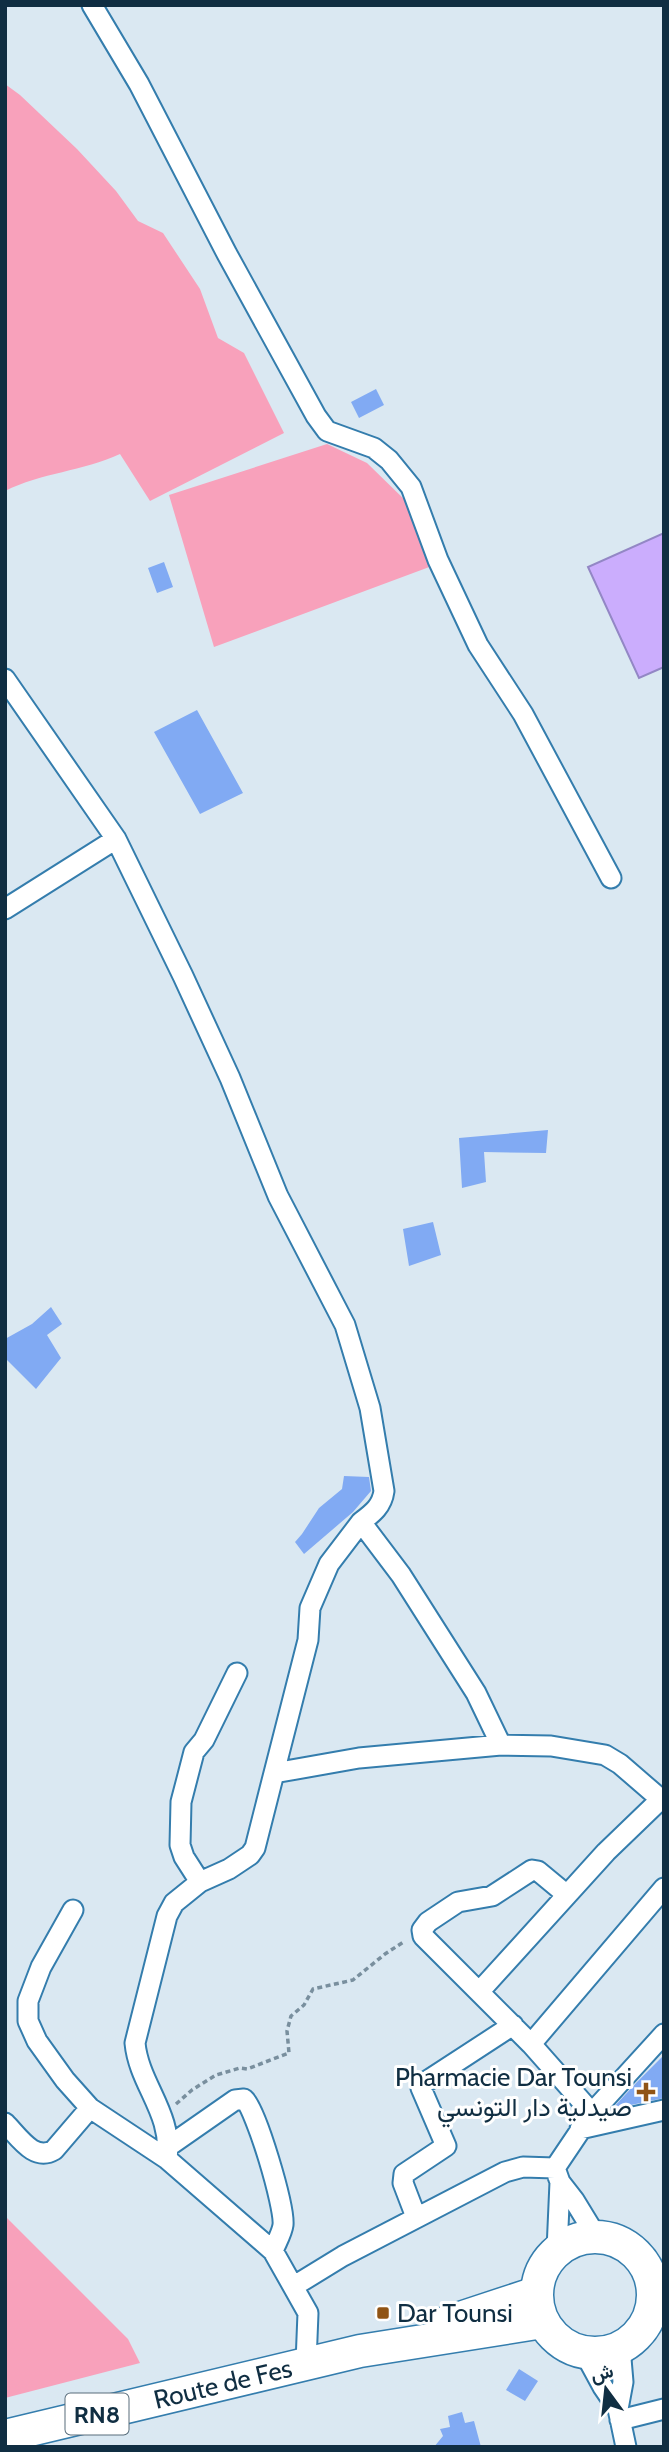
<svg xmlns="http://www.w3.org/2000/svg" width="669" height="2452" viewBox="0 0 669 2452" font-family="Cabin,Vazirmatn,sans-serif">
<rect width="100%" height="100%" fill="#dae8f2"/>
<path fill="#f8a1bb" d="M5 84 20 95 77 149 116 191 138 221 163 233 200 289 218 338 244 353 284 433 150 501 120 454C83 471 41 473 5 491Z
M327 444 367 463 407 502 432 566 214 647 169 495Z
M5 2216 128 2339 140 2363 5 2398Z"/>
<path fill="#cbadfd" stroke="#9387c5" stroke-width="2" d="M664 533V667L639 678 588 567Z"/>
<path fill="#81aaf3" d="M376 389 384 405 359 418 351 402Z
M164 562 173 587 157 593 148 568Z
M197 710 243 793 200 814 154 732Z
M548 1130 546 1153 484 1152 486 1182 462 1188 459 1138Z
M433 1222 441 1255 409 1266 403 1229Z
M51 1307 62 1324 47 1335 61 1358 36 1389 5 1358V1339L32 1324Z
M344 1476 369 1477 371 1491 353 1512 304 1554 295 1542 302 1534 319 1508 342 1489Z
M664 2055V2098L612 2109 637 2082Z
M519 2369 538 2381 525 2401 506 2390Z
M462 2412 465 2423 474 2421 481 2447H434L443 2436 440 2429 450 2427 448 2416Z"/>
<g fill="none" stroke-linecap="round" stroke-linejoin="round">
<defs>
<path id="street" d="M92 5 139 84 227 254 316 416 327 431 374 448 389 460 411 487 438 560 478 645 523 714 611 878
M5 679 116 839 183 976 230 1078 278 1196 345 1325 370 1408 384 1491C382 1506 373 1513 361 1522
M5 909 116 839
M274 1773 308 1640 310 1608 329 1564 361 1522 401 1575 476 1693 501 1745
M200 1882 184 1857 180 1845 181 1802 194 1752 204 1740 237 1673
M567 1895 538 1871 532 1870 492 1896 458 1902 428 1922 422 1930 423 1936 531 2044 592 2113
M73 1910 41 1967 28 2001V2021L37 2041 65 2080 90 2108 167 2159 273 2251 308 2313 306 2363
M479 1992 606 1852 660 1800
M531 2044 664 1888
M5 2123C19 2137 34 2162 54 2150L90 2108
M580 2129 664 2110
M169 2146 235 2100 244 2099C256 2109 285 2207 283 2225 282 2233 276 2243 273 2251
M167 2159C173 2113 139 2085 135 2043L167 1916 174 1903 200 1882 229 1869 250 1855 255 1848 274 1773 359 1758 501 1745 551 1746 605 1755 620 1764 664 1802
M416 2217 403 2183 404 2174 446 2146 421 2088 424 2083 513 2025
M596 2236 574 2200 560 2182 555 2168 592 2113 664 2034
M557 2250 560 2182
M294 2286 343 2256 505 2172 523 2167 555 2168
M620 2347 623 2382 618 2409 626 2447
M584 2352 603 2387 618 2409
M620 2420 664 2409"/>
<g id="primary">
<circle cx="595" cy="2295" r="58"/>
<path d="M445 2323 536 2293"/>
<path id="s1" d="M5 2436 360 2351 543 2322"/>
</g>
</defs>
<use href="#street" stroke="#347dad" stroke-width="23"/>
<use href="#primary" stroke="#347dad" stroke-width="35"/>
<path stroke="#798f9e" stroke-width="3.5" stroke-dasharray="5 3.5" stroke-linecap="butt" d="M176 2104 192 2090 216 2075 240 2068 247 2069 289 2053 287 2031 291 2016 304 2005 313 1989 353 1980 385 1954 405 1941"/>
<use href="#street" stroke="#fff" stroke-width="19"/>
<use href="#primary" stroke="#fff" stroke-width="32"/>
</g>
<g fill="#905415" stroke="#fff" stroke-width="2.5">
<path d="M642.5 2081.5h7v7h7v7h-7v7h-7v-7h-7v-7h7z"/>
<rect x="376" y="2306" width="14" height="14" rx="3.5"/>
</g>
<g text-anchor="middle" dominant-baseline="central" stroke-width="6" stroke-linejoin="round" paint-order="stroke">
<rect fill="#fff" stroke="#586d7b" stroke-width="2" x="65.5" y="2393.5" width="63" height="41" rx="5"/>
<g font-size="24" font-weight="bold" fill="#102e42">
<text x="97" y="2414">RN8</text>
</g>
<g font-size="26" fill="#102e42" stroke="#fff" text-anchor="end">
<text x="632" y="2077">Pharmacie Dar Tounsi<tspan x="632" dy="30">صيدلية دار التونسي</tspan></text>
<text x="397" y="2313" text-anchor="start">Dar Tounsi</text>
</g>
<g font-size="26" fill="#102e42" stroke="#fff">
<text stroke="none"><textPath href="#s1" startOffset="224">Route de Fes</textPath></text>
</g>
</g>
<rect width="669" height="2452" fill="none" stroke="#102e42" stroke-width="14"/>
<g transform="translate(606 2389) rotate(345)" stroke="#ffffff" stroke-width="5" paint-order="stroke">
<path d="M0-5L12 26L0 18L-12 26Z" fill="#102e42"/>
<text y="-10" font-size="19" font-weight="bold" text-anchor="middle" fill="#102e42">ش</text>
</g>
</svg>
